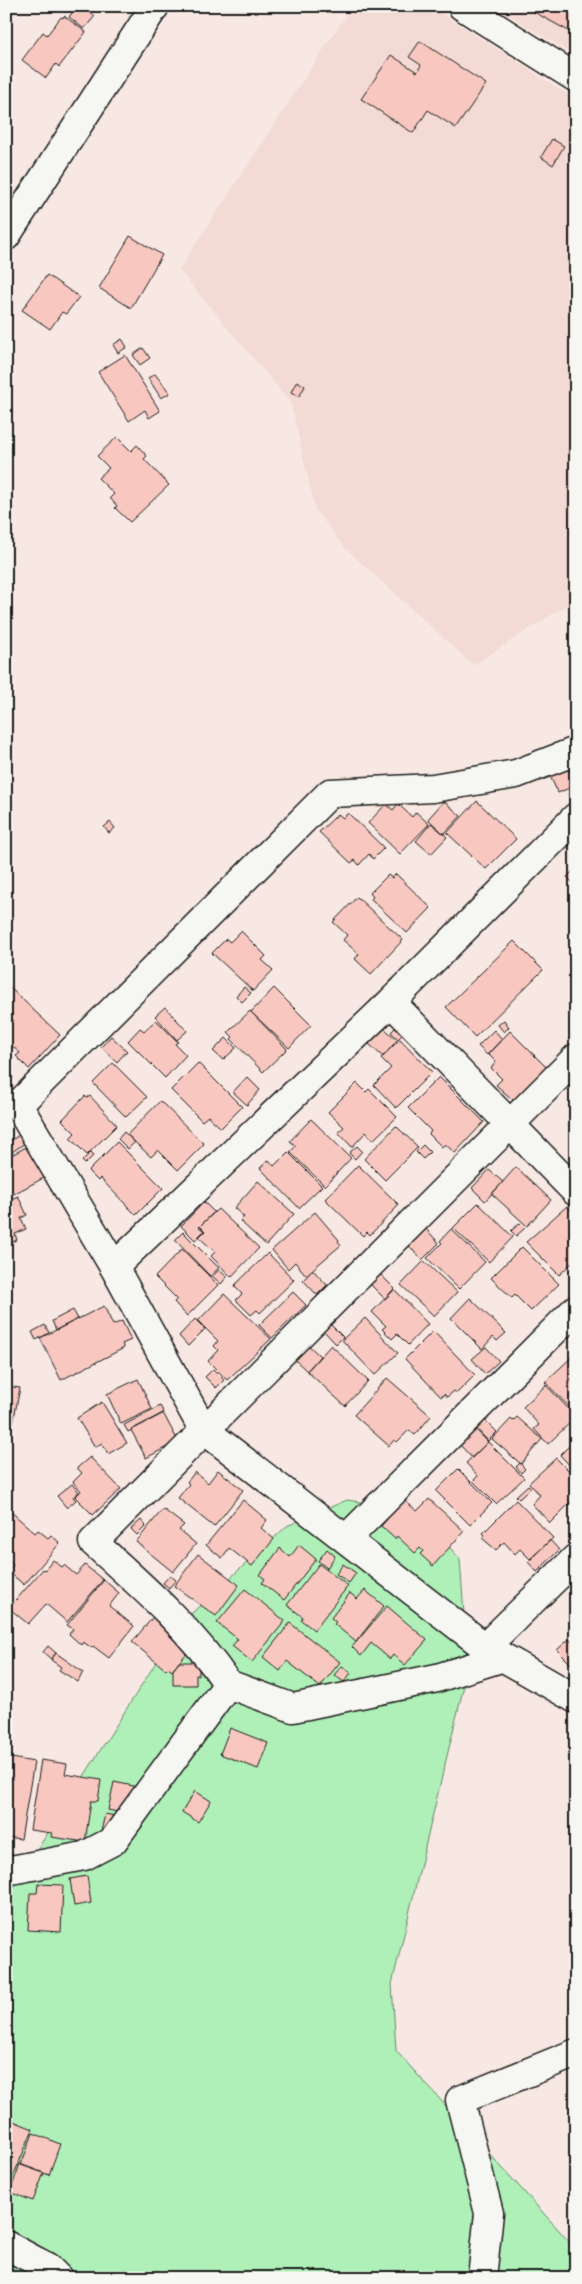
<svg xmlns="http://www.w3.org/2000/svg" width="582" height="2284" viewBox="0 0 582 2284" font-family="Sriracha,sans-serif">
<rect width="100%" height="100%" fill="#f7e8e3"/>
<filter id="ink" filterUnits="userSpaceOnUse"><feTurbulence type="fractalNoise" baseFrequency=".02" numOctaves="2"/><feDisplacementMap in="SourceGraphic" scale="10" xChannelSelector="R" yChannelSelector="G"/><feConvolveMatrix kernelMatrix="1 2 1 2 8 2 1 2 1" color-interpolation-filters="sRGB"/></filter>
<g filter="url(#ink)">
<path fill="#f3dad4" d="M352 6H430L576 100V599L473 665 345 548 315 509 291 403 179 270Z
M494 6H576V56Z"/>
<path fill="#aff0b8" stroke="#66866a" d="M347 1500 417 1511 460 1559 468 1669 392 1984 396 2051 576 2249V2278H6V1899L181 1623 287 1526Z"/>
<path fill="#f8c8c0" stroke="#1c1c1c" d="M77 6H84L95 16 84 29 69 17Z
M523 6H576V35Z
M64 16 86 32 59 67 56 64 46 78 22 60 43 32 47 35 61 17 63 18Z
M420 41 486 84 456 128 428 110 413 133 361 99 391 55 417 72 421 65 409 57Z
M552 139 564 146 553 165 541 157Z
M130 236 162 255 131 308 99 288Z
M47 275 79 297 66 314 62 312 50 329 22 310Z
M122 339 127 347 118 353 113 345Z
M143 348 150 358 140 365 133 355Z
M125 355 160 411 149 418 145 410 129 421 98 372Z
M155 374 170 393 161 398 148 378Z
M297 381 305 386 299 397 291 392Z
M117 437 131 451 137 445 147 456 144 459 169 485 130 522 115 508 117 506 110 498 114 494 98 478 109 468 97 456Z
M568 768 576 785 558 793 550 776Z
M444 801 461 816 444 834 428 819Z
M477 801 516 839 486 869 447 833Z
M386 804 393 810 398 804 412 817 416 812 429 824 400 854 368 823Z
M348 813 384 848 373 859 369 854 359 865 355 860 351 863 319 832 338 814 343 818Z
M110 822 115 828 109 833 104 827Z
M431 823 447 837 431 854 416 841Z
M576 868V886L567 877Z
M396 874 431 908 407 933 371 899 373 897 370 893 388 875 392 878Z
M357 897 403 940 371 974 355 959 359 954 343 940 347 935 333 922Z
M241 931 266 956 262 960 273 970 253 991 212 953 226 939 230 942Z
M514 941 543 970 475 1037 446 1007Z
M6 984 60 1035 29 1069 16 1056 20 1053 6 1040Z
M244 987 251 993 242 1002 236 996Z
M274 988 311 1025 289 1048 251 1012Z
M165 1007 187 1031 177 1040 155 1016Z
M250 1011 287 1049 263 1072 231 1039 233 1037 228 1032Z
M156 1020 178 1042 175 1044 186 1055 165 1078 128 1041 140 1028 144 1031Z
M504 1020 509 1027 504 1032 498 1025Z
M383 1027 397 1040 383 1057 369 1044Z
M395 1028 403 1034 398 1039 391 1032Z
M494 1030 502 1039 487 1055 478 1046Z
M510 1031 546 1067 513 1100 496 1085 502 1079 491 1068 496 1062 488 1054Z
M111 1036 127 1051 117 1062 101 1047Z
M226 1038 236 1048 223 1060 213 1051Z
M400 1039 432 1072 396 1108 374 1085 391 1068 381 1058Z
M113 1063 147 1097 126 1117 93 1083Z
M198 1063 242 1107 221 1128 208 1116 202 1121 171 1090Z
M247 1077 260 1090 247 1105 233 1092Z
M439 1077 484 1122 455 1153 445 1144 442 1147 429 1134 431 1131 408 1108Z
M357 1083 366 1092 369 1089 397 1117 373 1140 366 1132 352 1147 338 1132 344 1127 328 1112Z
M85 1096 87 1098 90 1096 117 1125 87 1155 70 1138 75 1133 62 1120Z
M160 1101 204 1144 178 1170 158 1150 151 1157 127 1135Z
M311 1119 351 1158 325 1186 290 1152 296 1146 290 1141Z
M396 1126 418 1147 385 1180 364 1159Z
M124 1132 135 1142 128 1149 118 1139Z
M22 1133 28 1141 9 1154 6 1150V1144Z
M117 1142 163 1188 136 1215 100 1178 98 1181 88 1171Z
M423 1145 430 1152 423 1159 416 1152Z
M28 1146 51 1174 6 1198V1158Z
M357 1146 362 1151 355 1159 349 1153Z
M91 1152 94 1155 85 1164 82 1161Z
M288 1152 322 1186 299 1208 260 1168 269 1160 274 1166Z
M358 1165 399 1205 370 1235 367 1232 363 1236 325 1199Z
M516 1167 551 1200 527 1226 492 1194Z
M489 1170 503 1182 485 1201 472 1188Z
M258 1181 294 1214 266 1245 240 1221 244 1217 234 1208Z
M18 1196 27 1215 21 1218 26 1229 15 1234 17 1240 6 1245V1201Z
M204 1202 214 1212 199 1227 204 1231 195 1240 181 1226Z
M478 1203 513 1237 489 1262 453 1228Z
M567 1206 576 1215V1259L559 1275 526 1242Z
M218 1209 259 1248 231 1277 211 1256 215 1252 199 1237 205 1231 200 1226Z
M315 1212 339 1240 338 1241 341 1245 306 1275 295 1262 288 1269 272 1250Z
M520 1223 525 1228 516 1236 511 1231Z
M426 1229 439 1243 422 1260 409 1246Z
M451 1229 485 1262 459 1289 427 1258 442 1243 440 1241Z
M183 1232 219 1268 210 1276 175 1240Z
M522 1247 559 1284 531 1311 515 1295 512 1298 491 1278Z
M182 1249 218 1285 187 1316 174 1302 177 1299 155 1277Z
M268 1253 294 1280 260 1313 257 1310 251 1315 236 1300 242 1294 234 1286Z
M424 1261 457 1292 434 1316 401 1285Z
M219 1270 227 1277 221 1284 212 1276Z
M313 1270 327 1285 317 1295 303 1280Z
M380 1274 395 1289 385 1299 370 1284Z
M394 1289 428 1324 408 1345 397 1334 392 1339 382 1329 386 1326 372 1312Z
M293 1292 306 1305 272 1338 259 1325Z
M224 1294 271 1339 227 1380 208 1361 218 1350 214 1346 218 1341 198 1321Z
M470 1298 506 1333 497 1341 493 1337 482 1349 451 1318Z
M104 1306 113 1325 122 1321 131 1340 122 1344 124 1348 61 1380 40 1338Z
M73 1310 78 1319 56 1330 52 1321Z
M365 1318 398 1353 375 1375 342 1340Z
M195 1319 205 1329 188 1346 179 1336Z
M330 1324 343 1337 336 1344 323 1330Z
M45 1325 49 1333 36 1340 32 1332Z
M433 1331 475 1375 457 1393 454 1391 447 1397 444 1394 441 1397 405 1359Z
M307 1344 320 1356 307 1371 294 1359Z
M331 1345 368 1381 345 1406 307 1371Z
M486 1347 499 1361 485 1374 472 1359Z
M574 1355 576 1357V1414L545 1382Z
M213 1369 224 1380 216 1388 205 1377Z
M387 1378 431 1416 415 1435 409 1430 397 1442 394 1440 389 1446 354 1415Z
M138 1379 152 1409 121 1424 107 1394Z
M546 1385 576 1417 548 1444 534 1429 539 1425 523 1407Z
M6 1386 20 1388 13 1423 6 1422Z
M102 1402 127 1443 108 1454 102 1443 95 1447 77 1418Z
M160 1406 164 1413 128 1432 124 1425Z
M163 1413 178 1441 146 1458 131 1430Z
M517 1417 542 1439 521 1464 492 1439 511 1419 513 1421Z
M485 1420 497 1432 488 1441 476 1428Z
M476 1430 488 1442 472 1458 460 1445Z
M488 1442 524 1478 496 1504 473 1481 478 1476 466 1463Z
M573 1442 576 1444V1467L573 1469 560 1455Z
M90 1457 121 1489 93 1515 75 1497 81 1491 73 1482 82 1473 77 1468Z
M556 1458 576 1478V1505L571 1502 550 1523 532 1504 540 1495 529 1483Z
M520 1463 525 1469 521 1473 516 1467Z
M458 1469 492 1503 470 1525 436 1491Z
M218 1470 243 1490 214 1527 178 1498 189 1484 187 1482 195 1472 208 1483Z
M72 1484 79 1492 73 1497 76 1500 67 1508 57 1496Z
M528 1485 531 1488 519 1499 516 1496Z
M429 1499 464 1531 433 1566 420 1554 423 1551 420 1548 415 1553 397 1536 395 1539 381 1526 404 1500 417 1511Z
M243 1500 267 1520 261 1528 274 1539 252 1566 229 1548 222 1558 206 1545Z
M516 1500 553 1538 530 1559 520 1549 515 1554 504 1542 496 1550 482 1538 485 1535 483 1533Z
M163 1509 184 1525 179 1530 196 1544 173 1572 136 1542Z
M10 1511 35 1533 38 1530 48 1538 51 1535 60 1543 24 1585 8 1571 13 1565 6 1559V1512L8 1514Z
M141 1520 146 1526 137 1535 131 1529Z
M550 1540 559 1550 537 1572 528 1562Z
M299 1545 316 1559 284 1600 262 1583 265 1579 260 1575 280 1548 290 1557Z
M327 1549 335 1556 327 1568 318 1561Z
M198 1554 239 1585 216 1616 174 1586Z
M53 1560 62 1567 64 1565 76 1575 85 1565 103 1580 67 1622 46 1604 28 1624 9 1608 43 1569 45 1570Z
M319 1564 348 1586 314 1630 301 1620 303 1617 287 1605Z
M343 1564 356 1573 349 1583 336 1574Z
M170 1575 176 1580 169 1588 163 1583Z
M104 1580 119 1593 109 1606 134 1626 109 1658 93 1646 92 1648 83 1642 81 1645 69 1634 73 1629 67 1625Z
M245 1589 285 1621 252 1662 232 1646 238 1639 217 1623Z
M365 1590 384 1606 356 1642 334 1624 336 1622 331 1618 350 1593 357 1599Z
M387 1606 427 1640 405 1665 393 1655 390 1659 371 1643 361 1656 352 1647Z
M153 1617 191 1648 172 1671 168 1668 166 1670 132 1642Z
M290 1623 340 1662 320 1687 287 1661 280 1671 263 1657Z
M569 1639 576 1646V1659L571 1664 557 1650Z
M48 1646 56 1653 51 1659 43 1652Z
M56 1653 83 1672 78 1682 59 1670 61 1667 51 1660Z
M179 1662H199V1675H196V1685H173V1670Z
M342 1666 351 1673 344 1682 334 1675Z
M230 1728 268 1743 258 1769 220 1754Z
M6 1757 34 1762 21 1839 6 1837Z
M41 1760 67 1764 65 1774 101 1780 98 1801H91L85 1842 51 1837 52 1833 30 1830Z
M114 1782 138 1787 132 1815 108 1810Z
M195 1791 211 1801 198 1822 182 1812Z
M105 1814 115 1816 100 1836Z
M87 1876 91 1903 74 1906 70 1879Z
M38 1884 63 1885 61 1932 28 1930 30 1893H37Z
M6 2118 33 2129 7 2191H6Z
M33 2133 60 2144 49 2175 21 2165Z
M20 2164 44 2173 33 2201 10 2192Z"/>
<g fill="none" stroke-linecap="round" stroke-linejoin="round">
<defs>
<path id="minor" d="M462 6 576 78
M576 751 516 774 433 788 330 793 18 1105 114 1267 203 1429 485 1647 576 1699
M391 1002 576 1192
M114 1267 391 1002 576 817
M346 1539 576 1309
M485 1647 576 1558
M228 1684C191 1629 142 1586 93 1542L576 1058
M6 1871 84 1856 113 1841 228 1684 293 1708 437 1678 501 1658
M6 2245 47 2267 58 2278
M482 2278 489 2213 460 2100 576 2053"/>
<path id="tertiary" d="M6 236 155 6"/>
</defs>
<use href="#minor" stroke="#1c1c1c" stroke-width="31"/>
<use href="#tertiary" stroke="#1c1c1c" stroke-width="31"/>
<use href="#minor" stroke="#f6f6f2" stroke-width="28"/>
<use href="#tertiary" stroke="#f6f6f2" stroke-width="28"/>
</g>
</g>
<rect width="582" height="2284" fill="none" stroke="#f6f6f2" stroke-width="25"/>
<rect x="12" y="12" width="557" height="2259" fill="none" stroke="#1c1c1c" stroke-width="2" filter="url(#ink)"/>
</svg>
